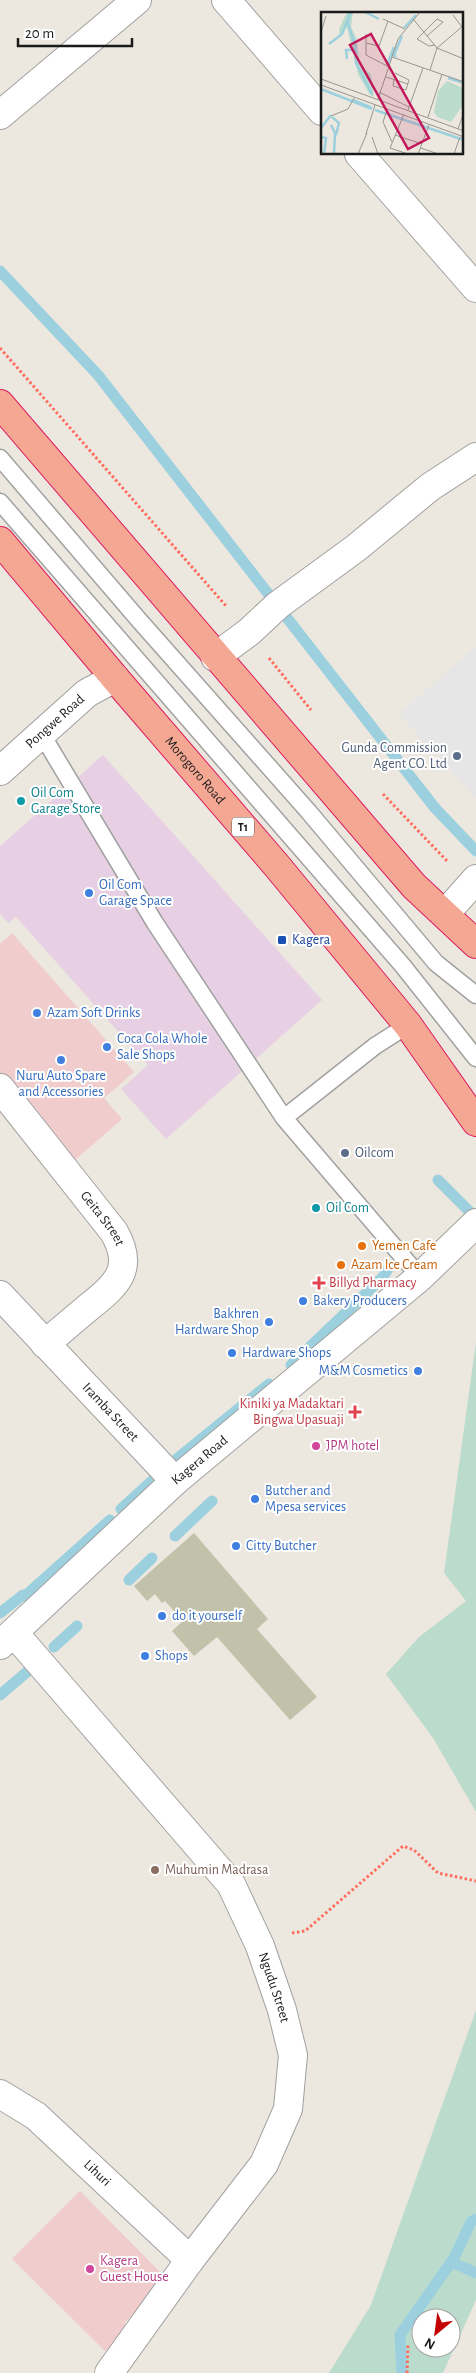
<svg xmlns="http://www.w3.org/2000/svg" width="476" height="2373" viewBox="0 0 476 2373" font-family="'Alegreya Sans',sans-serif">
<rect width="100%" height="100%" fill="#ede8df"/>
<path fill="#f0cdcc" d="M12 933 134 1072 104 1098 122 1119 73 1162 0 1079V944Z
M80 2191 168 2280 124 2323 130 2330 105 2351 12 2259Z"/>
<path fill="#e7d0e3" d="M103 755 322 1000 166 1139 121 1089 148 1065 16 917 8 923 0 914V846Z"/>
<path fill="#c2c1aa" d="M194 1533 268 1619 257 1629 317 1697 290 1720 217 1637 194 1656 172 1631 183 1621 165 1601 162 1603 155 1594 147 1601 134 1586Z"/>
<path fill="#bbdccc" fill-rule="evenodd" d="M476 1342V1812L433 1738 386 1674 419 1637 466 1601 444 1573Z
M476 2010V2300L443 2373H329L371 2305ZM421 2318H451V2348H421Z"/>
<path fill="#e6e6e6" d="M476 646V799L399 714Z"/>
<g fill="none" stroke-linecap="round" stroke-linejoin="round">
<path stroke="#9cd0de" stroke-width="11" d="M0 271 98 375 435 808 476 851
M438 1180 476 1218
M291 1365 383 1277 389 1267
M168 1466 269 1384
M121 1509 154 1479
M175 1536 212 1501
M129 1580 152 1558
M0 1613 23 1595 25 1596 110 1520
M54 1647 77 1626
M0 1695 28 1671
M451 2262 476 2273
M402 2373 400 2335 454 2258 471 2222 476 2219"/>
<defs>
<path id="service" d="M0 458 138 619 308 811 436 963 476 995
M0 502 403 966 476 1058
M41 733 155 923 284 1118 420 1277
M284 1118 375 1046 408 1025"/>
<g id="minor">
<path d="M226 0 322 111"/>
<path d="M0 115 137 0"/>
<path d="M359 154 476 288"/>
<path d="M215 657 249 632 278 605 356 548 430 487 476 457"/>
<path id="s1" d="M0 771 87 693 115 678"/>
<path d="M445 914 476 879"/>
<path id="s2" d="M0 1088 114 1232C137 1272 113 1287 84 1311 71 1322 58 1333 45 1344"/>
<path id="s3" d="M0 1295 175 1481"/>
<path id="s4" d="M14 1633 231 1884 260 1946 282 2010 293 2055 288 2109 264 2164 190 2260 109 2373"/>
<path id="s5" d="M0 2094 36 2116 190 2260"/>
</g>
<g id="tertiary">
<path id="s6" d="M0 1645 175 1481 420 1277 476 1223"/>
</g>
<g id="trunk">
<path d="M0 404 414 886 476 944"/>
<path id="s7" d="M0 541 115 678 277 866 408 1025 476 1122"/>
</g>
</defs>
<use href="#service" stroke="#a1a1a1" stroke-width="19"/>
<use href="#minor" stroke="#a1a1a1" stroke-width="30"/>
<use href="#tertiary" stroke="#a1a1a1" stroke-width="30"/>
<use href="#trunk" stroke="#dd1a5f" stroke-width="30"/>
<path stroke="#ff6d5e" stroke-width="3" stroke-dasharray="2.5 2.5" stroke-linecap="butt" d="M0 348 227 607
M269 658 311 710
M383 794 448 862
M292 1933 305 1931 403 1846 414 1850 438 1873 476 1881
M407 2373 408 2345"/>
<use href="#service" stroke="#fff" stroke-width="16"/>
<use href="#minor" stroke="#fff" stroke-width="28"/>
<use href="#tertiary" stroke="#fff" stroke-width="28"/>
<use href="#trunk" stroke="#f4a894" stroke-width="28"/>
</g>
<g fill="#5c6f8a" stroke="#fff" stroke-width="2">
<circle cx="457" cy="756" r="5"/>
<circle cx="345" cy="1153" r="5"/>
</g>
<g fill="#0f9aa8" stroke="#fff" stroke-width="2">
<circle cx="21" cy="801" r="5"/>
<circle cx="316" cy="1208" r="5"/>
</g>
<g fill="#3f7fe0" stroke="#fff" stroke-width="2">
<circle cx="89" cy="893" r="5"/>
<circle cx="37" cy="1013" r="5"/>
<circle cx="107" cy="1047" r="5"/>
<circle cx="61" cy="1060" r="5"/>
<circle cx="303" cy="1301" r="5"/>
<circle cx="269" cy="1322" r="5"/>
<circle cx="232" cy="1353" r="5"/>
<circle cx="418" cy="1371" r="5"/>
<circle cx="255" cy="1499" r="5"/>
<circle cx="236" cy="1546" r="5"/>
<circle cx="162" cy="1616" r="5"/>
<circle cx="145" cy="1656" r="5"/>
</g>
<rect fill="#1a4fb4" stroke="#fff" stroke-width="2" x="277" y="935" width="10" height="10" rx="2.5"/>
<g fill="#e8710a" stroke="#fff" stroke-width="2">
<circle cx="362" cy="1246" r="5"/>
<circle cx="341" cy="1265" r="5"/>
</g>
<g fill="#e0444e" stroke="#fff" stroke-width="2">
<path d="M316.5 1275.5h5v5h5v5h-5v5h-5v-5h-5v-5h5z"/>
<path d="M352.5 1404.5h5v5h5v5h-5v5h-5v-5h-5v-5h5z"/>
</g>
<g fill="#d1479c" stroke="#fff" stroke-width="2">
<circle cx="316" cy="1446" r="5"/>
<circle cx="90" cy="2269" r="5"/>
</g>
<circle fill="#8d6e63" stroke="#fff" stroke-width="2" cx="155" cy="1870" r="5"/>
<g text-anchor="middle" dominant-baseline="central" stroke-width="4" stroke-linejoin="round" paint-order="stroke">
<rect fill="#fff" stroke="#5f5f5f" stroke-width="1" x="232" y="817.5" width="22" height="19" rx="4"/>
<g font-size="12" font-weight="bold" fill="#1a1a1a">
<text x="243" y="827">T1</text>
</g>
<g font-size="14" fill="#1a1a1a" stroke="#fff">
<text stroke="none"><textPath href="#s1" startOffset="74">Pongwe Road</textPath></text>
<text stroke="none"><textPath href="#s7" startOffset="301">Morogoro Road</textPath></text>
<text stroke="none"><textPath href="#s2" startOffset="166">Geita Street</textPath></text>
<text stroke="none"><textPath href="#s3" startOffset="161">Iramba Street</textPath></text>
<text stroke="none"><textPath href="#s6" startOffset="272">Kagera Road</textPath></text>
<text stroke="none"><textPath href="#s4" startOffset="444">Ngudu Street</textPath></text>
<text stroke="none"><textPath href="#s5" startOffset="126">Lihuri</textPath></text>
</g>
<g font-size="14" fill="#4e5e75" stroke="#fff" text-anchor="end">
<text x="447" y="748">Gunda Commission<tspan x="447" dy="16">Agent CO. Ltd</tspan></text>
<text x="355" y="1153" text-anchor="start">Oilcom</text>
</g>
<g font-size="14" fill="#0d838f" stroke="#fff" text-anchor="start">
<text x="31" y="793">Oil Com<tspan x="31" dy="16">Garage Store</tspan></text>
<text x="326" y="1208">Oil Com</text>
</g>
<g font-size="14" fill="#366cbe" stroke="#fff" text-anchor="start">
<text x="99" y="885">Oil Com<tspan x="99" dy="16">Garage Space</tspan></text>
<text x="47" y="1013">Azam Soft Drinks</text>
<text x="117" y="1039">Coca Cola Whole<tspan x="117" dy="16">Sale Shops</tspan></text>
<text x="61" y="1076" text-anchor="middle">Nuru Auto Spare<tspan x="61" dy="16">and Accessories</tspan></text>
<text x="313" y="1301">Bakery Producers</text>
<text x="259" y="1314" text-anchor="end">Bakhren<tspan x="259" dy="16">Hardware Shop</tspan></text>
<text x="242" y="1353">Hardware Shops</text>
<text x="408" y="1371" text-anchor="end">M&amp;M Cosmetics</text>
<text x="265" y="1491">Butcher and<tspan x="265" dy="16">Mpesa services</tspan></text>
<text x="246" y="1546">Citty Butcher</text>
<text x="172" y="1616">do it yourself</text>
<text x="155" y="1656">Shops</text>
</g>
<g font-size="14" fill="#164399" stroke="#fff" text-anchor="start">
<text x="292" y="940">Kagera</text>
</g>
<g font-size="14" fill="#c56008" stroke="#fff" text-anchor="start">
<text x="372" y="1246">Yemen Cafe</text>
<text x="351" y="1265">Azam Ice Cream</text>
</g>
<g font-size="14" fill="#be3a42" stroke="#fff" text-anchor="start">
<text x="329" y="1283">Billyd Pharmacy</text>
<text x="344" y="1404" text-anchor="end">Kiniki ya Madaktari<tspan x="344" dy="16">Bingwa Upasuaji</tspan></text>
</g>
<g font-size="14" fill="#b23c85" stroke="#fff" text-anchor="start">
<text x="326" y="1446">JPM hotel</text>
<text x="100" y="2261">Kagera<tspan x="100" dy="16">Guest House</tspan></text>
</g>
<g font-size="14" fill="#785e54" stroke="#fff" text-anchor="start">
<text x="165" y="1870">Muhumin Madrasa</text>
</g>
</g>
<g transform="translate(321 12)">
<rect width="142" height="142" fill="#ede8df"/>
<path d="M26 0H32L30 15 36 27 39 54 50 62 53 85 49 83 37 62 26 15 19 26 18 17ZM126 69 142 76V93L130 110 116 105 113 100 117 79Z" fill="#bbdccc"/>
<path fill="none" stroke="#9cd0de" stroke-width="2.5" d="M44 0 58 7M26 9 34 33 35 51 51 82M83 16 95 3M8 32 21 22 30 0M75 45 73 43 81 24M26 47 25 38H33M66 53 73 35M127 66 143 71M0 77 51 97M32 88 51 96M54 98 143 128M11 105 18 111 15 123M10 113 14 121 13 142M0 116 10 103M0 125 5 126 3 142"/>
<path fill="none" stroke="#999690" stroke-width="1" d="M132 3 141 15M62 7 84 17M92 7 116 36 143 47M0 20 5 4M45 22V43L68 55M106 24 122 10 116 7 96 27 108 34 114 33M45 31 58 34 67 9M71 45 143 70M109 58 116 36 143 13M65 65 87 72M0 67 143 119M73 68 72 74 85 78 88 68 74 61M0 73 143 125M58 80 88 95M57 87 77 27 99 0M66 98 62 110 71 130M87 98 102 56M10 104 27 97 33 86M107 105 121 62M137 117 143 100M45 122 54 93M74 123 101 132M51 125 57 142M69 136 83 102M69 136 87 142M100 136 117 142M37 142 46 121M97 142 108 113M133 142 139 125"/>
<path fill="#c2185b" fill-opacity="0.15" stroke="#c2185b" stroke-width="2.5" d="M50 22 108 126 87 137 29 33Z"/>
<rect width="142" height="142" fill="none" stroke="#1a1a1a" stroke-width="2.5"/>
</g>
<g transform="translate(436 2333) rotate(209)"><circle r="24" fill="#ffffff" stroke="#a3a3a3"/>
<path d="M0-4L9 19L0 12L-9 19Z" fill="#c50002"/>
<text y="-8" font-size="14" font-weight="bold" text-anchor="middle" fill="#1a1a1a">N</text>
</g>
<path d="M18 38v8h114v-8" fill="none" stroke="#1a1a1a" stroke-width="2.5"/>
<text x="25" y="38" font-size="15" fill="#1a1a1a" stroke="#ffffff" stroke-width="4" paint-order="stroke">20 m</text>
</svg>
